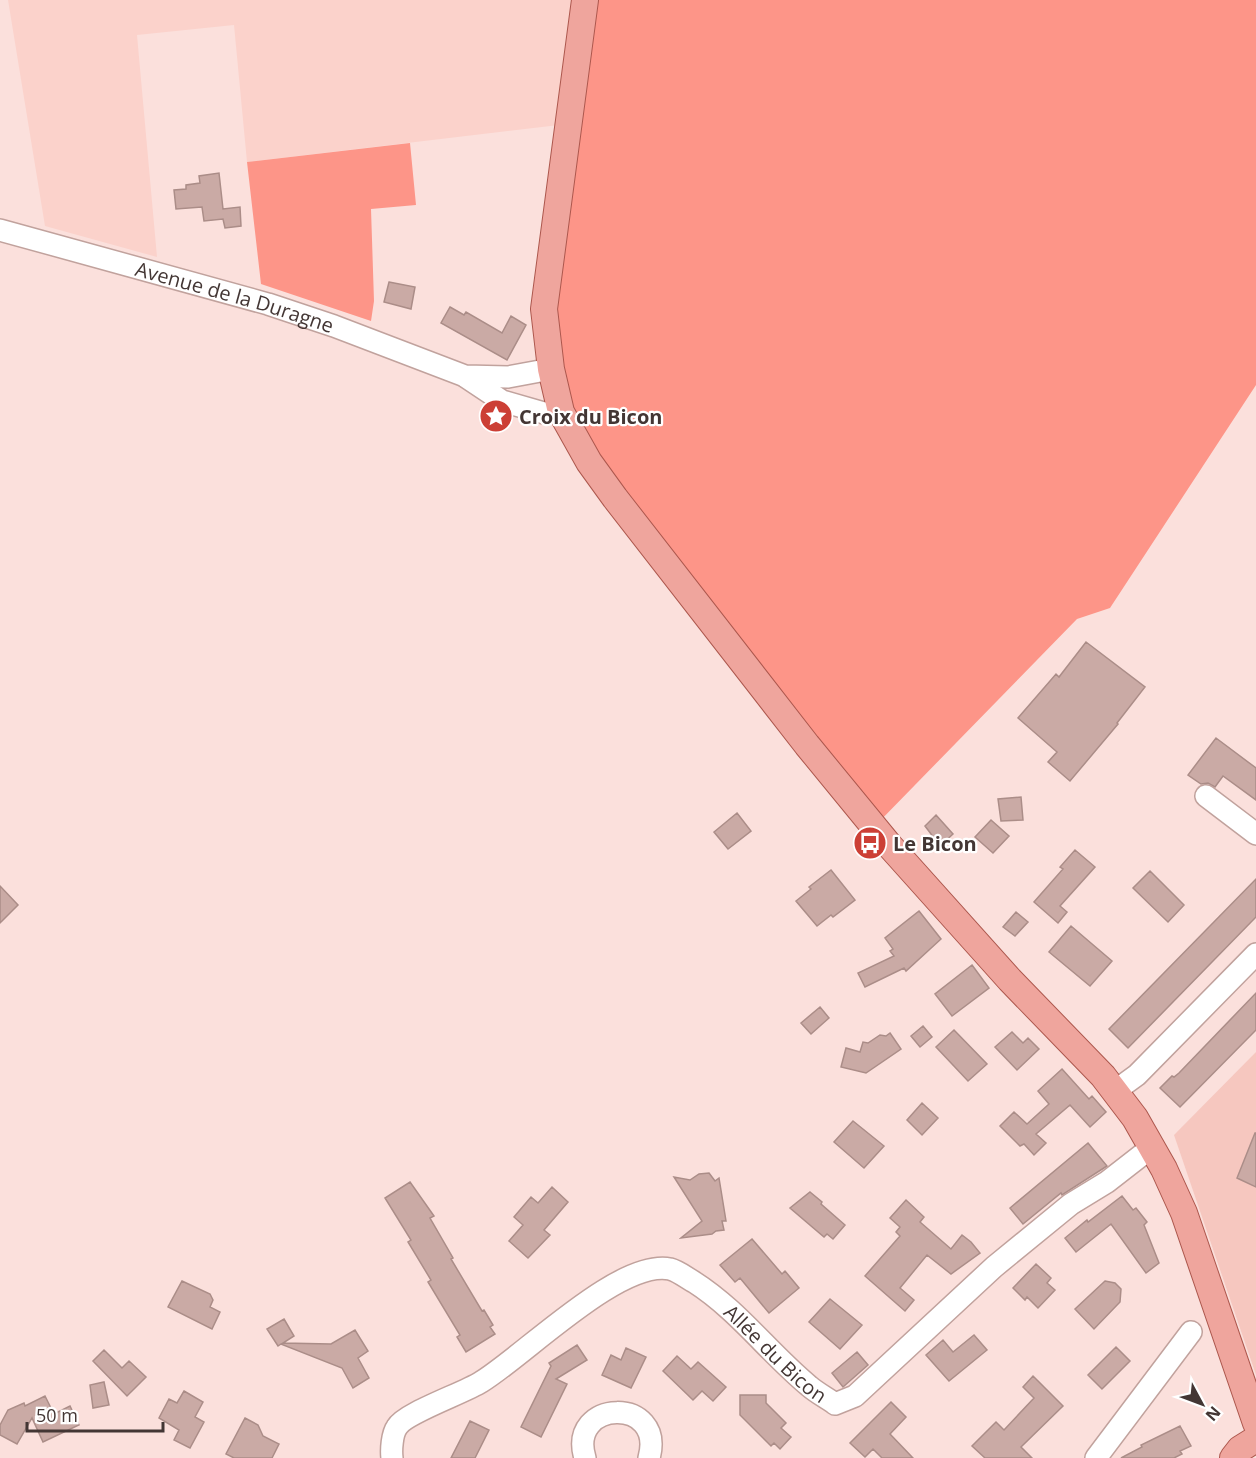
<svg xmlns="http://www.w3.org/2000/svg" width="1256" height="1458" viewBox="0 0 1256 1458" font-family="'Open Sans',sans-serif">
<rect width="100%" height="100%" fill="#fbe0dc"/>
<path fill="#fbd2cb" d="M8 0H574L559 125 247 162 234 25 137 35 157 257 45 226Z"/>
<path fill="#f6c7bf" d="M1256 1052V1375L1174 1135Z"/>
<path fill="#fd9588" d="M585 0H1256V385L1110 608 1077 619 874 827 615 498 551 369Z
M410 143 416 205 371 209 374 301 371 321 261 284 247 162Z"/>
<path fill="#caaaa5" stroke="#ab8d88" stroke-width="1.5" d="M219 173 223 209 240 207 241 226 225 228 223 219 204 221 202 207 176 209 174 190 186 189V185L200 183 199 176Z
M389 282 415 287 411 309 384 302Z
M450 307 464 315 466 312 502 333 511 316 526 325 507 360 441 323Z
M1086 642 1145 687 1117 723 1118 724 1070 781 1048 762 1057 752 1018 718 1056 674 1059 677Z
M1216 738 1256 768V800L1223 776 1215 787 1208 783 1201 784 1188 775Z
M1021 797 1023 820 1001 821 998 799Z
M737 813 751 831 728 849 714 832Z
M936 815 953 834 940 846 925 826Z
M991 820 1009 836 993 853 975 837Z
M1075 850 1095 867 1060 906 1067 912 1058 923 1034 902 1063 869 1060 867Z
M831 870 855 900 833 917 831 915 817 926 796 901 811 889 809 887Z
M1150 871 1184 905 1168 922 1133 888Z
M1256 879V917L1128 1048 1109 1029Z
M0 886 18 905 0 923Z
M919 911 941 939 906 971 904 968 865 987 858 973 894 956 890 951 893 949 885 938Z
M1016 912 1028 922 1015 936 1003 927Z
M1071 926 1112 961 1090 986 1049 952Z
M972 965 989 988 952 1016 935 994Z
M1256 993V1030L1180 1107 1160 1088 1172 1076 1174 1077 1179 1073Z
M820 1007 829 1018 811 1034 801 1023Z
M923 1026 932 1037 920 1047 911 1036Z
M954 1030 987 1064 968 1081 936 1047Z
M1012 1032 1023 1043 1028 1038 1039 1049 1017 1070 995 1047Z
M890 1033 901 1049 866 1073 841 1067 846 1048 860 1052 863 1042 868 1043 880 1035 886 1036Z
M1062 1069 1089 1099 1092 1096 1106 1112 1090 1127 1070 1105 1036 1134 1046 1143 1034 1155 1024 1144 1020 1146 1000 1126 1014 1112 1027 1124 1049 1104 1038 1091Z
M922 1103 938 1118 922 1135 907 1120Z
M853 1121 884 1146 864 1168 834 1142Z
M1255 1133H1256V1187L1237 1178Z
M1088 1143 1107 1166 1062 1195 1061 1193 1023 1224 1010 1208Z
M709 1173 715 1181 719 1178 726 1221H722L724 1230 716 1231 712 1234 681 1238 702 1221 674 1177 690 1180 699 1174Z
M410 1182 434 1216 430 1218 453 1258 451 1259 482 1311 484 1310 493 1325 490 1327 495 1334 466 1352 457 1337 460 1335 428 1282 431 1280 408 1242 411 1240 385 1198Z
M552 1187 568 1202 544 1230 550 1235 528 1258 509 1241 523 1225 514 1217 531 1197 538 1203Z
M810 1192 822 1202 821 1204 845 1225 833 1239 827 1234 824 1237 790 1208Z
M1122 1196 1133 1210 1136 1208 1147 1222 1144 1225 1159 1263 1146 1273 1111 1224 1076 1252 1065 1238 1087 1220 1088 1222Z
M906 1200 924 1217 920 1222 951 1249 962 1235 971 1242 980 1253 951 1274 927 1255 900 1288 914 1300 905 1311 865 1276 900 1236 896 1232 900 1227 890 1218Z
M752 1239 782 1274 785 1271 799 1288 769 1313 740 1278 735 1282 720 1265Z
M1036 1264 1051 1278 1047 1283 1055 1290 1038 1308 1027 1297 1025 1300 1013 1288Z
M182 1281 210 1294 213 1300 210 1307 220 1312 212 1329 168 1307Z
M1105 1281 1115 1283 1121 1289 1120 1302 1094 1329 1075 1309Z
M830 1299 862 1325 840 1349 809 1322Z
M284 1319 294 1336 283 1343 331 1344 355 1330 368 1351 358 1358 369 1378 353 1388 342 1368 281 1344 278 1346 267 1329Z
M974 1335 987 1350 949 1381 926 1355 943 1340 953 1352Z
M577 1345 587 1360 556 1379 567 1384 541 1437 521 1427 551 1366 549 1363Z
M1116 1347 1130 1361 1102 1389 1088 1375Z
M626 1348 646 1357 631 1388 602 1375 611 1355 621 1360Z
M104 1350 122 1368 129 1361 146 1377 127 1396 93 1361Z
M857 1352 868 1365 843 1387 832 1373Z
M677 1356 691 1369 698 1362 726 1387 713 1401 702 1391 693 1400 663 1371Z
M1033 1376 1063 1406 1021 1447 1032 1458H985L972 1446 996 1422 1004 1430 1034 1398 1023 1387Z
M104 1382 109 1405 93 1408 90 1385Z
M184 1391 203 1402 195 1417 204 1422 190 1448 174 1440 179 1430 159 1418 169 1399 177 1403Z
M740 1395H766V1403L786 1423 781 1428 791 1437 780 1449 774 1443 771 1446 740 1415Z
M45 1396 54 1414 70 1406 79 1425 43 1442 32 1418 17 1444 0 1435V1425L8 1410 24 1403 25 1406Z
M891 1402 906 1417 890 1434 913 1458H882L873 1449 865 1457 850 1443Z
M245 1418 258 1425 263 1436 279 1444 272 1458H234L226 1454Z
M470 1421 489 1430 475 1458H451Z
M1180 1426 1191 1446 1180 1451 1182 1454 1174 1458H1121L1142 1447 1141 1445Z"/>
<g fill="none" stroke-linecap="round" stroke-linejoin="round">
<defs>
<g id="minor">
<path id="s1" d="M0 230 268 304 334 326 465 376 508 377 551 369"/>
<path d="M466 377 502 401 544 413 561 412"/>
<path d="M1206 796 1256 834"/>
<path d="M1115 1091 1137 1075 1256 954"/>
<path id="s2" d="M392 1458C391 1450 392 1434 397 1427 405 1413 464 1393 481 1382 524 1356 619 1259 670 1269 678 1271 687 1278 694 1282 738 1310 769 1353 809 1386 817 1393 827 1398 835 1404L855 1396 994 1267 1071 1204 1107 1182 1152 1147"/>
<path d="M585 1458C567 1399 666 1396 649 1458"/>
<path d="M1096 1458 1191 1332"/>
</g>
<path id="major" d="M585 0 544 309 551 369 561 412 589 462 615 498 807 745 889 845 1010 980 1103 1076 1135 1118 1164 1169 1184 1213 1256 1423
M1233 1458 1240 1449 1256 1439"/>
</defs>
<use href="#minor" stroke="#c1a29d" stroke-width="24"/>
<use href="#major" stroke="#ac574d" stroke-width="28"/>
<use href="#minor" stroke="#fff" stroke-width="21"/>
<use href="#major" stroke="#efa59d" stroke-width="26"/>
</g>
<defs>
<symbol id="sight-disc" viewBox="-11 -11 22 22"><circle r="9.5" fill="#cc3f35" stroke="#fff"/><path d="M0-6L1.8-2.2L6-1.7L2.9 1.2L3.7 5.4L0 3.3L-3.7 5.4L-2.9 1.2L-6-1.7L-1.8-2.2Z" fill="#fff"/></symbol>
<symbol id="bus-disc" viewBox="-11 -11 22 22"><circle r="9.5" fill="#cc3f35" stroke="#fff"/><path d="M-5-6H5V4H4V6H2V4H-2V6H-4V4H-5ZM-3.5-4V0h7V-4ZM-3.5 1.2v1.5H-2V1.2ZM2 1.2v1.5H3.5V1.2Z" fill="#fff"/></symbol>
</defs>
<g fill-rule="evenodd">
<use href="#sight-disc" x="477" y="397" width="38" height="38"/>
<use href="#bus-disc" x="851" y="824" width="38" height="38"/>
</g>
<g text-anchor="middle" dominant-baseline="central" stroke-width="4.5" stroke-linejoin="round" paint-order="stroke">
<g font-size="20" fill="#433634" stroke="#fff">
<text stroke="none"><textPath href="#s1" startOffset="244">Avenue de la Duragne</textPath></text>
<text stroke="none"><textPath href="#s2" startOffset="488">Allée du Bicon</textPath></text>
</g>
<g font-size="20" font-weight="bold" fill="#433634" stroke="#fff" text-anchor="start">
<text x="519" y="416">Croix du Bicon</text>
<text x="893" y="843">Le Bicon</text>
</g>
</g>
<g transform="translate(1202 1404) rotate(131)" stroke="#ffffff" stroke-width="4.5" paint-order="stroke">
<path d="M0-4.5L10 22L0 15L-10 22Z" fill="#433634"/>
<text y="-9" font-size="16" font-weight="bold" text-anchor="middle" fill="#433634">N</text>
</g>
<path d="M27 1422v9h136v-9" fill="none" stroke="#433634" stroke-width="3"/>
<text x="36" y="1422" font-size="18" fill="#433634" stroke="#ffffff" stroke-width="4.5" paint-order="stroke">50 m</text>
</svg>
